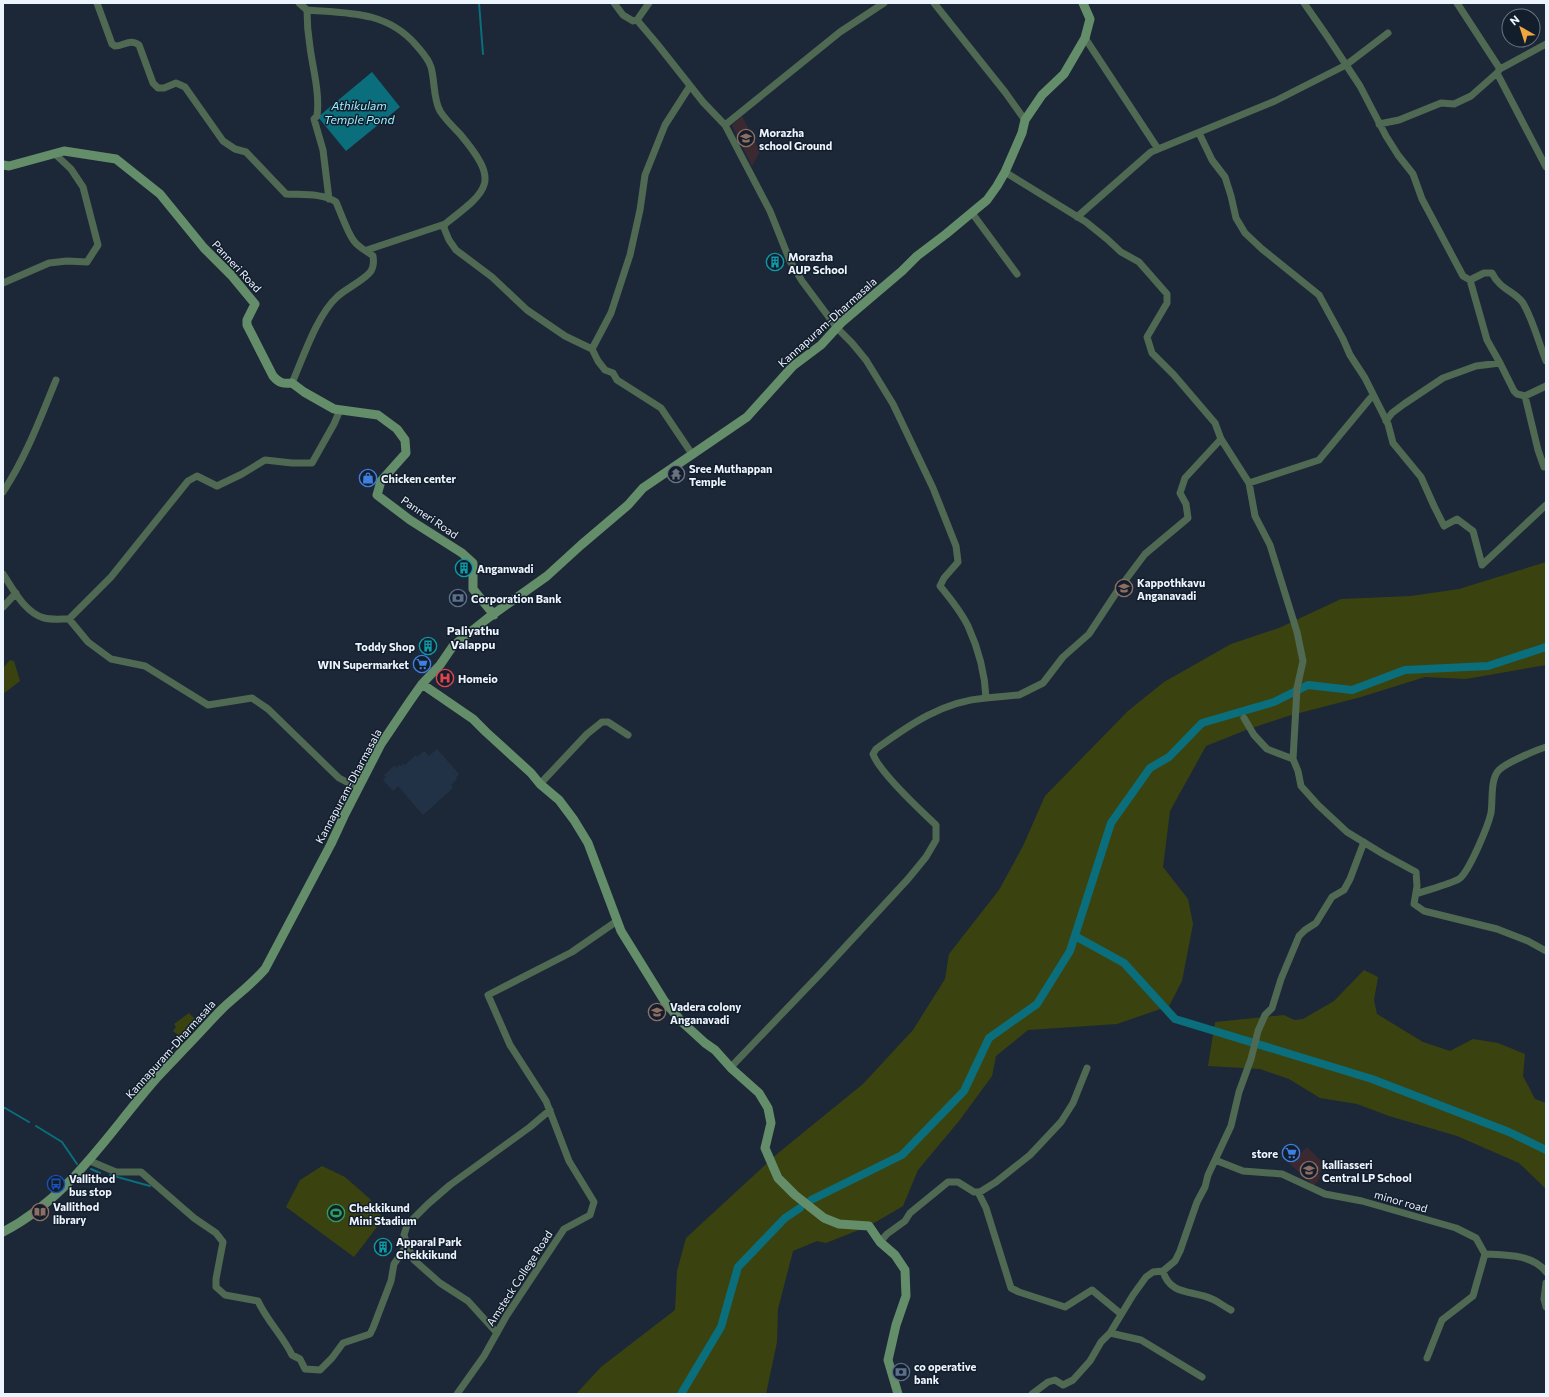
<svg xmlns="http://www.w3.org/2000/svg" width="1549" height="1397" viewBox="0 0 1549 1397" font-family="Commissioner,sans-serif">
<rect width="100%" height="100%" fill="#1c2837"/>
<path fill="#223246" d="M437 749 459 774 456 777 457 779 451 785 453 788 423 815 398 786 393 791 383 780 386 777 384 775 394 766 396 768 399 765 401 766 403 764 405 765 416 755 417 757 424 751 429 756Z"/>
<path fill="#3b2931" d="M742 116 760 152 752 166 732 125Z
M1307 1147 1325 1165 1319 1174 1320 1178 1314 1186 1290 1164Z"/>
<path fill="#3a430f" d="M1546 562V665L1466 679 1425 677 1361 697 1288 716 1246 730 1206 746 1170 811 1163 867 1188 899 1193 924 1182 981 1169 1006 1117 1024 1028 1030 996 1056 992 1076 959 1121 918 1170 903 1206 869 1226 826 1243 817 1241 793 1251 778 1309 777 1342 766 1394H576L601 1367 675 1310 677 1271 686 1238 777 1154 863 1084 913 1030 945 979 949 954 999 890 1023 846 1045 796 1128 711 1164 682 1231 644 1279 628 1341 599 1411 596 1459 589Z
M10 660 14 661 20 681 3 694V668Z
M1364 970 1378 977 1374 1000 1377 1014 1423 1042 1450 1051 1473 1039 1498 1043 1525 1054 1523 1076 1535 1099 1546 1103V1189L1519 1163 1457 1136 1389 1116 1357 1104 1320 1098 1289 1079 1260 1069 1208 1066 1215 1022 1284 1015 1294 1020 1303 1019 1334 1001Z
M189 1013 197 1021 179 1036 173 1031 176 1027 174 1024Z
M322 1166 345 1177 370 1199 383 1219 354 1257 286 1207 300 1180Z"/>
<path fill="#0a6e7c" d="M372 72 400 107 346 151 318 117Z"/>
<g fill="none" stroke-linecap="round" stroke-linejoin="round">
<path stroke="#0a6e7c" stroke-width="2" d="M479 3 483 54
M3 1108H5L29 1122
M36 1126 62 1142 77 1164
M91 1169 100 1173
M110 1175 150 1186"/>
<path stroke="#0a6e7c" stroke-width="8" d="M1075 936 1124 963 1175 1019 1372 1079 1509 1132 1546 1150
M811 1200 902 1155 964 1091 989 1038 1037 1004 1070 951 1111 823 1150 768 1169 757 1202 723 1274 702 1308 685 1352 690 1405 670 1488 666 1546 647
M681 1394 721 1327 738 1267 785 1218 800 1208"/>
<path stroke="#4f6953" stroke-width="7" d="M97 3 112 44 115 46C124 46 130 38 139 45L153 83 158 88H164L176 83 185 87 223 141 235 149 246 152 286 194C301 195 323 193 336 202 340 211 348 234 354 241 359 248 367 251 373 256 374 262 374 266 371 271 365 280 345 289 337 297 317 315 303 358 292 383
M299 3 307 10C307 22 308 35 310 47 313 70 320 93 317 116L314 119 323 150 329 199
M614 3 623 15 633 21 638 19
M649 3 637 20 658 45 703 102 725 125 770 211 790 261 802 281 837 328 852 343 866 360 893 404 933 488 956 546 958 562 944 578 940 586C950 598 961 612 968 626 978 648 985 674 986 698 943 701 909 725 876 749L873 754C879 772 921 811 936 825V840L926 857 908 879 821 973 731 1067
M934 3 1005 92 1025 120
M1304 3 1327 36 1360 86 1386 136 1398 155 1413 174 1422 199 1463 276 1470 280 1484 273H1492C1500 290 1515 291 1523 303 1533 320 1538 341 1546 361
M1457 3 1500 69 1546 44
M307 10C348 13 387 11 416 45 422 52 428 58 431 67 435 81 433 98 440 111 445 119 453 127 460 134 500 182 490 189 445 224L444 228 449 240 456 250 492 277 527 310 565 336 592 349 598 361 605 370 613 373 617 380 661 408 692 454
M1085 38 1158 149
M1497 73 1546 167
M1379 124 1399 120 1441 103 1454 104 1471 96 1497 73 1500 69
M725 125 840 32 884 3
M1199 133 1212 160 1225 177 1231 196 1236 218 1245 233 1262 249 1319 295 1343 339 1350 355 1365 378 1388 424 1393 443 1421 477 1434 506 1444 526 1457 519 1473 531 1482 565 1546 505
M972 213 1017 274
M1077 217 1151 152 1275 101 1346 65 1388 33
M367 250 445 224
M1470 280 1487 340 1500 363
M3 283 49 263 67 261 87 262 98 245 83 187 71 169 55 154
M592 349 611 313 630 255 640 210 645 175 665 125 690 86
M1386 421 1392 413 1404 404 1443 378 1476 366 1500 363 1514 391 1517 394 1525 396
M1221 439 1249 483 1255 516 1270 545 1297 632 1303 661 1297 688 1293 759 1298 771 1301 786 1318 805 1347 832 1383 854 1416 872 1417 886 1414 904 1424 911 1497 929 1528 941 1546 951
M1544 467 1538 450 1525 396 1546 386
M1249 483 1319 460 1373 395
M3 492C26 457 40 419 56 380
M3 574C13 589 25 613 44 618 52 620 61 619 69 619L88 642 111 659 145 666 208 705 252 698 268 709 339 778 358 788
M3 607 16 593
M69 619 111 577 188 481 197 476 217 486 242 474 265 460 292 463H312L334 424 340 410
M986 698 1019 695 1043 683 1063 657 1089 634 1118 590 1145 554 1188 518 1186 504 1180 493 1185 478 1221 439 1215 423 1174 375 1152 353 1147 337 1167 303V294L1139 262 1121 252 1107 239 1086 222 1005 172
M1244 718 1254 735 1267 749 1293 759
M540 784 587 734 602 722H608L628 735
M1416 894C1427 890 1450 884 1459 879 1469 872 1488 826 1491 813 1493 800 1490 779 1499 770 1506 763 1536 750 1546 747
M1215 1160 1243 1171 1282 1174 1325 1194 1362 1201 1456 1228 1476 1238 1485 1254C1505 1255 1533 1254 1546 1272
M90 1161 116 1172H141L194 1218 216 1233 223 1242 216 1279V1287L225 1295 258 1301C267 1321 283 1336 292 1355L300 1359 305 1369 320 1370 332 1358 343 1343 370 1334 373 1328 391 1281 394 1264 407 1245 404 1235 407 1225 428 1204 450 1185 530 1127 550 1110
M978 1192 986 1208 1011 1288 1019 1292 1065 1307 1092 1290 1121 1314
M880 1242 887 1234 905 1221 910 1213 948 1182H958L974 1192H980L996 1182 1030 1155 1061 1122 1073 1103 1087 1068
M407 1245 414 1260 440 1283 468 1301 497 1333
M1163 1271C1170 1296 1193 1290 1212 1299 1219 1302 1225 1307 1231 1310
M1546 1283 1544 1299 1546 1307
M1110 1333 1141 1340 1202 1377
M1427 1358 1442 1320 1473 1296 1485 1254
M457 1394 484 1356 507 1315 564 1229 590 1215 594 1202 569 1161 546 1101 510 1045 488 995 572 952 617 921
M1032 1394 1048 1382 1055 1380 1063 1385 1073 1380 1090 1361 1101 1342 1110 1333 1133 1295 1146 1277 1153 1272 1163 1271 1175 1261 1180 1251 1197 1202 1205 1187 1208 1175 1231 1126 1239 1092 1251 1059 1258 1031 1265 1015 1272 1008 1281 979 1299 936 1305 930 1316 923 1332 897 1344 890 1350 879 1364 842"/>
<path stroke="#648e6a" stroke-width="9" d="M3 165 9 166 64 151 116 159 160 194 204 248 231 275 255 304 247 320V325L273 376C279 383 283 384 292 383L304 392 334 409 378 415 397 429 405 440 406 453 381 481 377 495 410 520 462 553 473 563V589L494 615
M422 684 473 719 486 732 531 773 540 784 559 800 574 820 588 843 621 931 665 1002 682 1022 705 1043 715 1050 732 1069 759 1093 768 1108 771 1123 765 1148 778 1178 795 1195 824 1218 839 1224 869 1226 880 1242 895 1255 905 1270 906 1296 896 1325 888 1360 898 1394
M3 1232C69 1198 107 1135 154 1081 164 1070 175 1059 185 1048 198 1035 210 1021 223 1008 237 995 252 984 265 969L331 844 344 816 381 744 410 701 422 684 440 665 453 646 488 618 547 576 581 545 628 505 643 488 747 417 793 366 821 345 842 322 902 271 917 256 946 234 987 200 997 186 1005 172 1022 133 1025 120 1042 95 1064 74 1085 38 1090 19 1083 3"/>
</g>
<defs>
<symbol id="school-ring" viewBox="-11 -11 22 22"><circle r="9.5" fill="#131e2d" stroke="#8d6e63" stroke-width="1.5"/><path d="M0-5L7-2L0 1L-7-2ZM-4 1L0 2.5L4 1V4Q0 6-4 4Z" fill="#8d6e63"/></symbol>
<symbol id="building-ring" viewBox="-11 -11 22 22"><circle r="9.5" fill="#131e2d" stroke="#0f9aa8" stroke-width="1.5"/><path d="M-4-6H4V6H1V3H-1V6H-4ZM-2.5-4.3h1.7v1.8h-1.7ZM.8-4.3h1.7v1.8H.8ZM-2.5-1h1.7V.8h-1.7ZM.8-1h1.7V.8H.8Z" fill="#0f9aa8"/></symbol>
<symbol id="temple-ring" viewBox="-11 -11 22 22"><circle r="9.5" fill="#131e2d" stroke="#6b7280" stroke-width="1.5"/><path d="M0-6L5-2H3V0L6.5 2.5H4V6H1.5V3h-3V6H-4V2.5H-6.5L-3 0V-2H-5Z" fill="#6b7280"/></symbol>
<symbol id="shop-ring" viewBox="-11 -11 22 22"><circle r="9.5" fill="#131e2d" stroke="#3f7fe0" stroke-width="1.5"/><path d="M-5-2.5h2.3a2.7 3.5 0 0 1 5.4 0H5L5.5 6h-11ZM-1.5-2.5h3a1.5 2.3 0 0 0-3 0Z" fill="#3f7fe0"/></symbol>
<symbol id="bank-ring" viewBox="-11 -11 22 22"><circle r="9.5" fill="#131e2d" stroke="#5c6f8a" stroke-width="1.5"/><path d="M-6-4H6V4H-6ZM0-2.3a2.3 2.3 0 1 0 0 4.6a2.3 2.3 0 1 0 0-4.6Z" fill="#5c6f8a"/></symbol>
<symbol id="supermarket-ring" viewBox="-11 -11 22 22"><circle r="9.5" fill="#131e2d" stroke="#3f7fe0" stroke-width="1.5"/><path d="M-6-5.5h2.5l.6 2H6L4.5 2H-2.5L-4.4-4H-6ZM-1.5 3.2a1.3 1.3 0 1 0 .1 0ZM3 3.2a1.3 1.3 0 1 0 .1 0Z" fill="#3f7fe0"/></symbol>
<symbol id="hospital-ring" viewBox="-11 -11 22 22"><circle r="9.5" fill="#131e2d" stroke="#e0444e" stroke-width="1.5"/><path d="M-5-5h3v3.5h4V-5h3V5h-3V1.5h-4V5h-3Z" fill="#e0444e"/></symbol>
<symbol id="bus-ring" viewBox="-11 -11 22 22"><circle r="9.5" fill="#131e2d" stroke="#1a4fb4" stroke-width="1.5"/><path d="M-5-6H5V4H4V6H2V4H-2V6H-4V4H-5ZM-3.5-4V0h7V-4ZM-3.5 1.2v1.5H-2V1.2ZM2 1.2v1.5H3.5V1.2Z" fill="#1a4fb4"/></symbol>
<symbol id="library-ring" viewBox="-11 -11 22 22"><circle r="9.5" fill="#131e2d" stroke="#8d6e63" stroke-width="1.5"/><path d="M-6-4Q-3-5.5-.7-3.5V5Q-3 3-6 4ZM6-4Q3-5.5 .7-3.5V5Q3 3 6 4Z" fill="#8d6e63"/></symbol>
<symbol id="stadium-ring" viewBox="-11 -11 22 22"><circle r="9.5" fill="#131e2d" stroke="#2e9e5b" stroke-width="1.5"/><path d="M0-5a6.5 5 0 1 0 0 10a6.5 5 0 1 0 0-10ZM-3.5-1.8h7v3.6h-7Z" fill="#2e9e5b"/></symbol>
</defs>
<g fill-rule="evenodd">
<use href="#school-ring" x="736" y="128" width="20" height="20"/>
<use href="#building-ring" x="765" y="252" width="20" height="20"/>
<use href="#temple-ring" x="666" y="464" width="20" height="20"/>
<use href="#shop-ring" x="358" y="468" width="20" height="20"/>
<use href="#building-ring" x="454" y="558" width="20" height="20"/>
<use href="#school-ring" x="1114" y="578" width="20" height="20"/>
<use href="#bank-ring" x="448" y="588" width="20" height="20"/>
<use href="#building-ring" x="418" y="636" width="20" height="20"/>
<use href="#supermarket-ring" x="412" y="654" width="20" height="20"/>
<use href="#hospital-ring" x="435" y="668" width="20" height="20"/>
<use href="#school-ring" x="647" y="1002" width="20" height="20"/>
<use href="#supermarket-ring" x="1281" y="1143" width="20" height="20"/>
<use href="#school-ring" x="1299" y="1160" width="20" height="20"/>
<use href="#bus-ring" x="46" y="1174" width="20" height="20"/>
<use href="#library-ring" x="30" y="1202" width="20" height="20"/>
<use href="#stadium-ring" x="326" y="1203" width="20" height="20"/>
<use href="#building-ring" x="373" y="1237" width="20" height="20"/>
<use href="#bank-ring" x="891" y="1362" width="20" height="20"/>
</g>
<g text-anchor="middle" dominant-baseline="central" stroke-width="3" stroke-linejoin="round" paint-order="stroke">
<g font-size="11" font-weight="bold" fill="#ecf4fe" stroke="#131e2d" text-anchor="start">
<text x="759" y="132">Morazha<tspan x="759" dy="13">school Ground</tspan></text>
<text x="788" y="256">Morazha<tspan x="788" dy="13">AUP School</tspan></text>
<text x="689" y="468">Sree Muthappan<tspan x="689" dy="13">Temple</tspan></text>
<text x="381" y="478">Chicken center</text>
<text x="477" y="568">Anganwadi</text>
<text x="1137" y="582">Kappothkavu<tspan x="1137" dy="13">Anganavadi</tspan></text>
<text x="471" y="598">Corporation Bank</text>
<text x="415" y="646" text-anchor="end">Toddy Shop</text>
<text x="409" y="664" text-anchor="end">WIN Supermarket</text>
<text x="458" y="678">Homeio</text>
<text x="670" y="1006">Vadera colony<tspan x="670" dy="13">Anganavadi</tspan></text>
<text x="1278" y="1153" text-anchor="end">store</text>
<text x="1322" y="1164">kalliasseri<tspan x="1322" dy="13">Central LP School</tspan></text>
<text x="69" y="1178">Vallithod<tspan x="69" dy="13">bus stop</tspan></text>
<text x="53" y="1206">Vallithod<tspan x="53" dy="13">library</tspan></text>
<text x="349" y="1207">Chekkikund<tspan x="349" dy="13">Mini Stadium</tspan></text>
<text x="396" y="1241">Apparal Park<tspan x="396" dy="13">Chekkikund</tspan></text>
<text x="914" y="1366">co operative<tspan x="914" dy="13">bank</tspan></text>
</g>
<g font-size="11" fill="#ecf4fe" stroke="#131e2d">
<text transform="translate(237 266) rotate(47)">Panneri Road</text>
<text transform="translate(827 322) rotate(-42)">Kannapuram-Dharmasala</text>
<text transform="translate(430 517) rotate(34)">Panneri Road</text>
<text transform="translate(348 786) rotate(-62)">Kannapuram-Dharmasala</text>
<text transform="translate(170 1049) rotate(-48)">Kannapuram-Dharmasala</text>
<text transform="translate(1401 1201) rotate(16)">minor road</text>
<text transform="translate(519 1278) rotate(-57)">Amsteck College Road</text>
</g>
<g font-size="12" font-style="italic" fill="#9eeefd" stroke="#131e2d">
<text x="359" y="105">Athikulam<tspan x="359" dy="14">Temple Pond</tspan></text>
</g>
<g font-size="12" font-weight="bold" fill="#ecf4fe" stroke="#131e2d">
<text x="473" y="630">Paliyathu<tspan x="473" dy="14">Valappu</tspan></text>
</g>
</g>
<rect width="1549" height="1397" fill="none" stroke="#ecf4fe" stroke-width="8"/>
<g transform="translate(1521 28) rotate(321)"><circle r="19" fill="#131e2d" stroke="#6a7481"/>
<path d="M0-3L7 15L0 10L-7 15Z" fill="#f0a63f"/>
<text y="-6" font-size="11" font-weight="bold" text-anchor="middle" fill="#ecf4fe">N</text>
</g>
</svg>
